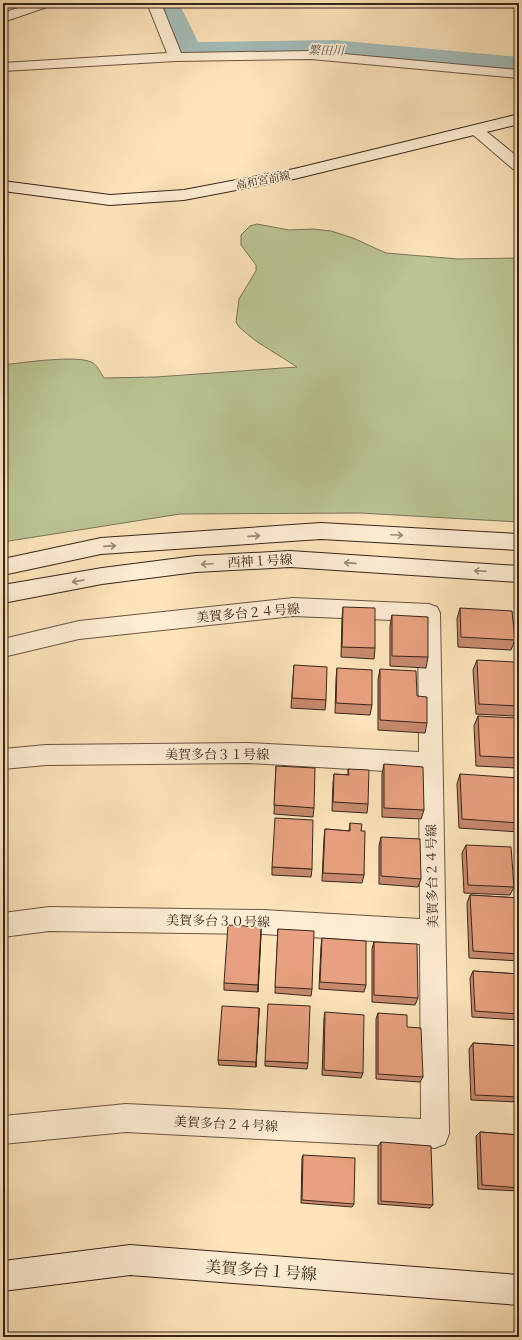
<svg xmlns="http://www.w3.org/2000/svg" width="522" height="1340" viewBox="0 0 522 1340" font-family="'Gentium Book Plus','Noto Serif JP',serif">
<rect width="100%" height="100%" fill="#fde4bb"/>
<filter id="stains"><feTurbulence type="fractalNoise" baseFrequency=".005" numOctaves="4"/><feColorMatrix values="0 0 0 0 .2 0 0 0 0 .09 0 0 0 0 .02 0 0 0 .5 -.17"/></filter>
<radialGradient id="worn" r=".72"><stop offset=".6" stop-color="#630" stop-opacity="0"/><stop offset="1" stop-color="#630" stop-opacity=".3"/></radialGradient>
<path fill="#bbc593" stroke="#7a7556" d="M257 224 289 230 313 229 331 231 353 238 386 253 458 259 519 258V522L360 513 180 514 3 542V365C20 363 80 354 93 363 98 366 101 374 104 378L156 377 297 367 256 341 239 327 236 322 239 299 256 271V265L241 245V235L250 226Z"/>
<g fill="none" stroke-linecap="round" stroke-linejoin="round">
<path fill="#a4bcba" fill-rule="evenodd" d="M149 3H179L198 42 334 40 519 57V77L334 58 187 61 176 59 171 52Z"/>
<defs>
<path id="street" d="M32 3H52L50 6 3 22V13Z
M147 3H161L181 53 311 51 519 70V78L311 59 176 61 3 71V63L167 53Z
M476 125 481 127 519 158V171L513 169 471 133 468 130 471 127Z
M293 598 429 604 437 607 440 613 449 1134 445 1144 435 1148 126 1132 3 1144V1116L126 1104 421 1119 420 944 263 934 49 931 3 937V913L49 907 263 910 420 919 419 773 248 763 46 765 3 769V749L46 745 248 743 419 752 418 621 293 616 79 639 3 657V639L79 621Z"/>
<path id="secondary" d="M519 114V124L294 179 184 200 110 205 3 191V181L110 195 184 190 294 169Z
M321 523 519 534V550L321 539 101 554 3 575V559L101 538Z
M290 551 519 566V582L290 567 196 572 102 584 3 603V585L102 568 196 556Z
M130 1245 519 1275V1305L130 1275 3 1291V1261Z"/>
</defs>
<use href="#street" stroke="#695542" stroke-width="2"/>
<use href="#secondary" stroke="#38251a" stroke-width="2"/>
<use href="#street" fill="#feedd3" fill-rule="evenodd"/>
<use href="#secondary" fill="#feedd3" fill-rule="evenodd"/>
</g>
<path fill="#c88a6e" stroke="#38251a" d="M343 607 375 648 374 659 341 657 342 618Z
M460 608 515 640 511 650 458 647 457 619Z
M392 615 428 657 426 668 390 666V626Z
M477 660 518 706 514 716 476 714 473 670Z
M294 665 326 700 325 710 291 708Z
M337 668 372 705 370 715 335 713 336 679Z
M380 669 417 696 427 723 425 733 378 730V680Z
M478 716 519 737V762L517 768 476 766 474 726Z
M384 764 424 810 421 819 382 817V774Z
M276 766 314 808 313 817 274 814Z
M348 769 368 804 367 813 332 811 333 783 334 774 348 775Z
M460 774 519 823V832L459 828 457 784Z
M350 823 361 831 364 875 362 883 322 881 324 838 325 829 349 831Z
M381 837 421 879 418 887 379 884V846Z
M466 845 514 887 510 895 464 893 462 853Z
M272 867 312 869 311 877 272 875Z
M470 895 519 898V961L469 958 467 903Z
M278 929 312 989 311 996 275 993Z
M261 934 258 992 224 990V983Z
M322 938 366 985 364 992 319 989 321 946Z
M374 942 418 998 415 1005 372 1002V949Z
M473 971 519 974V1020L472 1017 470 978Z
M259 1008 256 1067 219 1065 218 1060Z
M325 1012 363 1073 361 1078 322 1075 324 1018Z
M378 1013 407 1027 423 1077 420 1082 376 1079V1019Z
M473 1043 519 1046V1102L471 1100 469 1049Z
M265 1061 308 1063 307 1069 265 1066Z
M480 1132 519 1135V1191L478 1189 476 1136Z
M381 1142 433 1205 430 1208 378 1204V1146Z
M303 1155 354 1204 352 1207 301 1203 302 1158Z"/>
<path fill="#a2715a" stroke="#38251a" d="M261 927V934L258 992V985Z
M259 1008V1014L256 1067V1062Z"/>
<path fill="#e8a180" stroke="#38251a" d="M343 607 375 608V648L342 647Z
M460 608 512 611 515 640 461 637Z
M392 615 428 617V657L392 656Z
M477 660 515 662 518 706 479 704Z
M294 665 327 667 326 700 292 698Z
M337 668 372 670V705L336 703Z
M380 669 416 671 417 696 427 697V723L380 720Z
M478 716 517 718 519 737V758L480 756Z
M384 764 423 767 424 810 384 808Z
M276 766 315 768 314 808 274 805Z
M348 769 369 770 368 804 333 802 334 774 349 775Z
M460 774 519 778V823L462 819Z
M275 818 313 820 312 869 272 867Z
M350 823 362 824 361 831H365L364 875 323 873 325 829 350 831Z
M381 837 420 839 421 879 381 876Z
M466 845 511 847 514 887 468 885Z
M470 895 519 898V954L473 951Z
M228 925 261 927 258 985 224 983Z
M278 929 314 931 312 989 275 987Z
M322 938 366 941V985L320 982Z
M374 942 417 944 418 998 374 995Z
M473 971 519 974V1014L475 1011Z
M268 1004 310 1006 308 1063 265 1061Z
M222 1006 259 1008 256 1062 218 1060Z
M325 1012 364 1015 363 1073 324 1070Z
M378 1013 407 1015V1027L421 1028 423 1077 378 1074Z
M473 1043 519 1046V1097L475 1095Z
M480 1132 519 1135V1188L482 1185Z
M381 1142 431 1146 433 1205 381 1201Z
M303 1155 355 1158 354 1204 302 1200Z"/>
<defs><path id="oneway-shaft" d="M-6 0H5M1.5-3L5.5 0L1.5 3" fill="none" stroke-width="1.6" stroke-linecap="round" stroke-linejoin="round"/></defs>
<g stroke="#9b8976">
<use href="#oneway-shaft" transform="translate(397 535) rotate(3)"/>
<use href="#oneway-shaft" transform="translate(254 536) rotate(-4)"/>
<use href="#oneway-shaft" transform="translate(110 546) rotate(-4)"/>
<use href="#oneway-shaft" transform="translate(350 563) rotate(-176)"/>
<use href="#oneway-shaft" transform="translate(207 564) rotate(177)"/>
<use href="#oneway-shaft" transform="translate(480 571) rotate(-176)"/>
<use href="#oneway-shaft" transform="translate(78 581) rotate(170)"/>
</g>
<g text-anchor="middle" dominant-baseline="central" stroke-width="3.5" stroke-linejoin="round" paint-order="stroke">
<g font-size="11" fill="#38251a" stroke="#feedd3">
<text transform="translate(263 180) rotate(-11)">高和宮前線</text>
</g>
<g font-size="12" font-style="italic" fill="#58524a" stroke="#feedd3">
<text transform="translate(326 50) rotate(1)">繁田川</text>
</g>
<g font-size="13" fill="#38251a" stroke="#feedd3">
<text transform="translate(260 561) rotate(-3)">西神１号線</text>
<text transform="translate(248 613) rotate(-5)">美賀多台２４号線</text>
<text x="217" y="754">美賀多台３１号線</text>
<text transform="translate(432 876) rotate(-91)">美賀多台２４号線</text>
<text transform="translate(218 921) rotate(1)">美賀多台３０号線</text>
<text transform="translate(226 1124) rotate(3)">美賀多台２４号線</text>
</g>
<g font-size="16" fill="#38251a" stroke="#feedd3">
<text transform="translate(261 1270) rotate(4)">美賀多台１号線</text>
</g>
</g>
<rect width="522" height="1340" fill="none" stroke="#fde4bb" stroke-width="16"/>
<rect x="4" y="4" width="514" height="1332" fill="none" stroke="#38251a" stroke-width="2"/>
<rect x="8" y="8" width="506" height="1324" fill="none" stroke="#38251a"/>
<rect width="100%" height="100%" filter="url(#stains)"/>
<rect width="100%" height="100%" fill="url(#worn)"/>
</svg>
